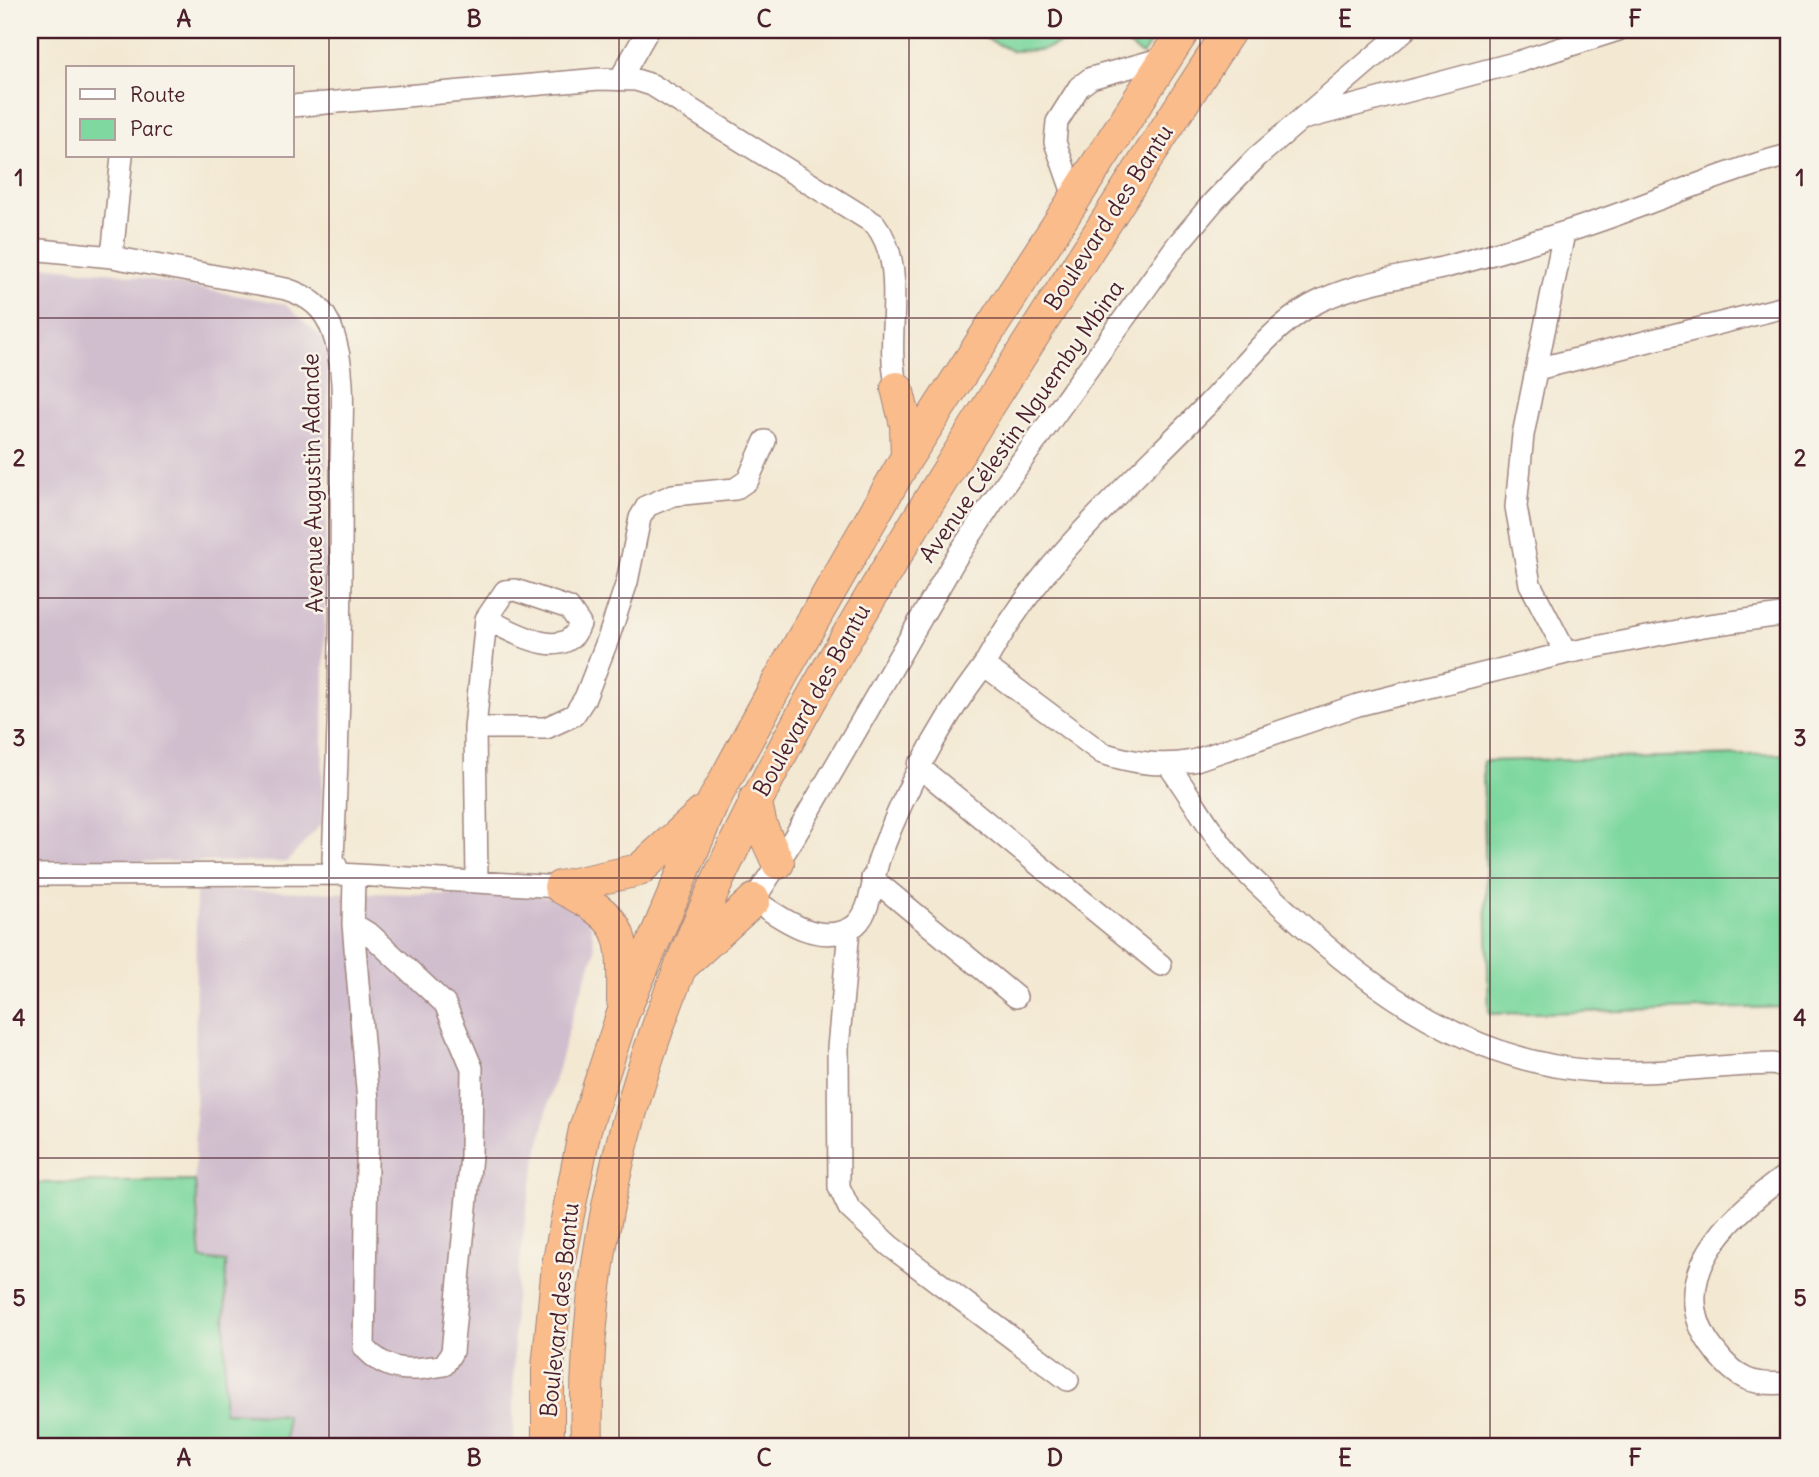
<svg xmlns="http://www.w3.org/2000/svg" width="1819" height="1477" viewBox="0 0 1819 1477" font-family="Delius,sans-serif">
<rect width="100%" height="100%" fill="#f7f3e8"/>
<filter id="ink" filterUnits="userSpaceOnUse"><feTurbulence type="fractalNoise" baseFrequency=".0143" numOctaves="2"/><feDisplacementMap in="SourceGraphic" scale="14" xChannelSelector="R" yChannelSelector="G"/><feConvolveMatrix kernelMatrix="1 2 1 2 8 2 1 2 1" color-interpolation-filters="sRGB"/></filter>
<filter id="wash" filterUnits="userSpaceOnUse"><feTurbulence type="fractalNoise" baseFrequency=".00686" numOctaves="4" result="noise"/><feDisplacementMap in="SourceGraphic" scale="28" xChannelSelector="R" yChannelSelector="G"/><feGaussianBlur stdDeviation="1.57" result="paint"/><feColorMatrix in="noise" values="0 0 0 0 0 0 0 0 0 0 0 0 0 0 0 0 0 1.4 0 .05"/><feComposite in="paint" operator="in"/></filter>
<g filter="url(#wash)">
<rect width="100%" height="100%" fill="#f3e8d2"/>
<path fill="#d0bdcd" d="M30 265 115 273 285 304 321 337 328 356 322 823 287 862 30 861Z
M196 890 534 896 559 898 584 913 591 926 595 952 573 1014 549 1100 527 1206 514 1308 513 1447H286V1415L224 1413 226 1263 201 1259 195 1181Z"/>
<path fill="#7ed89f" stroke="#647c65" stroke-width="2" d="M969 30H1159L1142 55 1126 43 1095 30 1042 50 1012 51Z
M1789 754V1007L1489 1014 1483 761Z
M195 1181 201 1259 226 1262 224 1412 286 1415V1447H30V1183Z"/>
</g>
<g filter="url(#ink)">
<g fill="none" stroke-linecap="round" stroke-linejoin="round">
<defs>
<path id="minor" d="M1405 30 1257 157 1214 201 1177 245 1000 491 956 558 795 836 754 900C781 918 817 946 851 928 872 917 872 877 880 856 906 787 939 724 984 665L1102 753C1133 763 1161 767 1193 761L1358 705 1566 653 1703 626 1789 614
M620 79 648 30
M292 106 599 79 636 80 652 85 875 224C910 269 883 334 897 388
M1307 118 1518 62 1618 30
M1074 196 1055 142 1057 122 1079 87 1091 78 1167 57
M1564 233 1523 435 1516 507 1530 584 1566 653
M30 249 112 257 286 289C308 296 324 307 332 330 348 372 341 427 341 472 342 601 339 730 333 859L340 874
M112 257 122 156
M1537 369 1789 306
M984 665C1040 561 1122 492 1203 409 1237 375 1268 330 1310 306 1349 284 1398 278 1442 268 1481 258 1520 246 1559 234 1637 211 1710 175 1789 155
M475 728 486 619 505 591 515 590 569 608 580 624C566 665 512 631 486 619
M918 766 1161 965
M1169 766C1188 792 1204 820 1222 845 1241 870 1266 892 1289 913 1375 993 1473 1062 1593 1071 1654 1076 1713 1065 1773 1064L1789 1068
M30 875 340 874 560 887
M872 878 1016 997
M477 880 475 728H546L574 715 585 698 608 639 627 582 640 518 647 506 673 495 735 489 748 480 765 441
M353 924 371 935 445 1004 472 1068 471 1156 452 1352 444 1365C411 1371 388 1374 364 1347L368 1101 353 924 354 875
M849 930 838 1048 839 1187 849 1208 890 1246 1068 1380
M1789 1173C1733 1212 1658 1280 1715 1351 1737 1380 1753 1386 1789 1383"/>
<path id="highway" d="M897 388 906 425 907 457
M755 799 761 826 778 863
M560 887 639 870 702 813
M560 887C624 920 624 930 623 1001
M684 964 754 900
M548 1447V1368L558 1265 585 1129 622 1016 713 802 788 664 907 457 1184 30
M587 1447C577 1088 756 780 939 485 1034 332 1132 181 1230 30"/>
</defs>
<use href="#minor" stroke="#9e847e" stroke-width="24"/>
<use href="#highway" stroke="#9e847e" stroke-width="34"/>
<use href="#minor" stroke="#fff" stroke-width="21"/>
<use href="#highway" stroke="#fabc8b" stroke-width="32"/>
</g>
</g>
<path fill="none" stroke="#4a1f2b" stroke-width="2" stroke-opacity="0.55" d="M329 30V1447M619 30V1447M909 30V1447M1200 30V1447M1490 30V1447M30 318H1789M30 598H1789M30 878H1789M30 1158H1789"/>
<g text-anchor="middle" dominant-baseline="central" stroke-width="5" stroke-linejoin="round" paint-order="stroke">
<g font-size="23" fill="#4a1f2b" stroke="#f7f3e8">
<text transform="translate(1108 217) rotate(-57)">Boulevard des Bantu</text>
<text transform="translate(1021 421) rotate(-55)">Avenue Célestin Nguemby Mbina</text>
<text transform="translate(312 483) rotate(-91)">Avenue Augustin Adande</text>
<text transform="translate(811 700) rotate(-61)">Boulevard des Bantu</text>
<text transform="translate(559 1310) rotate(-84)">Boulevard des Bantu</text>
</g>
</g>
<rect width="1819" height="1477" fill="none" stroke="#f7f3e8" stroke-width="77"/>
<rect x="66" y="66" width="228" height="91" fill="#f7f3e8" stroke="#b29e9c" stroke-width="2"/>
<rect x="80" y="89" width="35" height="10" fill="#ffffff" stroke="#b29e9c" stroke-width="2"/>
<text x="130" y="102" font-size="21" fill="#4a1f2b">Route</text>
<rect x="80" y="119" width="35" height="21" fill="#7ed89f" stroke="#b29e9c" stroke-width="2"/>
<text x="130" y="136" font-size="21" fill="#4a1f2b">Parc</text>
<rect x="38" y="38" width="1742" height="1400" fill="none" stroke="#4a1f2b" stroke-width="2.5"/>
<g font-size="23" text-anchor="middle" font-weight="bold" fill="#4a1f2b">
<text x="184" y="27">A</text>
<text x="474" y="27">B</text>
<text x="764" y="27">C</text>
<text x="1055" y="27">D</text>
<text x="1345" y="27">E</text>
<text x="1635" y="27">F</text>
<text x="19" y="186">1</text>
<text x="1800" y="186">1</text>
<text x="19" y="466">2</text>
<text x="1800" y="466">2</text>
<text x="19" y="746">3</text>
<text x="1800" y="746">3</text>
<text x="19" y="1026">4</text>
<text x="1800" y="1026">4</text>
<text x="19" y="1306">5</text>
<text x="1800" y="1306">5</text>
<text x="184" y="1466">A</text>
<text x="474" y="1466">B</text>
<text x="764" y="1466">C</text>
<text x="1055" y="1466">D</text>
<text x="1345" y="1466">E</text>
<text x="1635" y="1466">F</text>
</g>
</svg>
